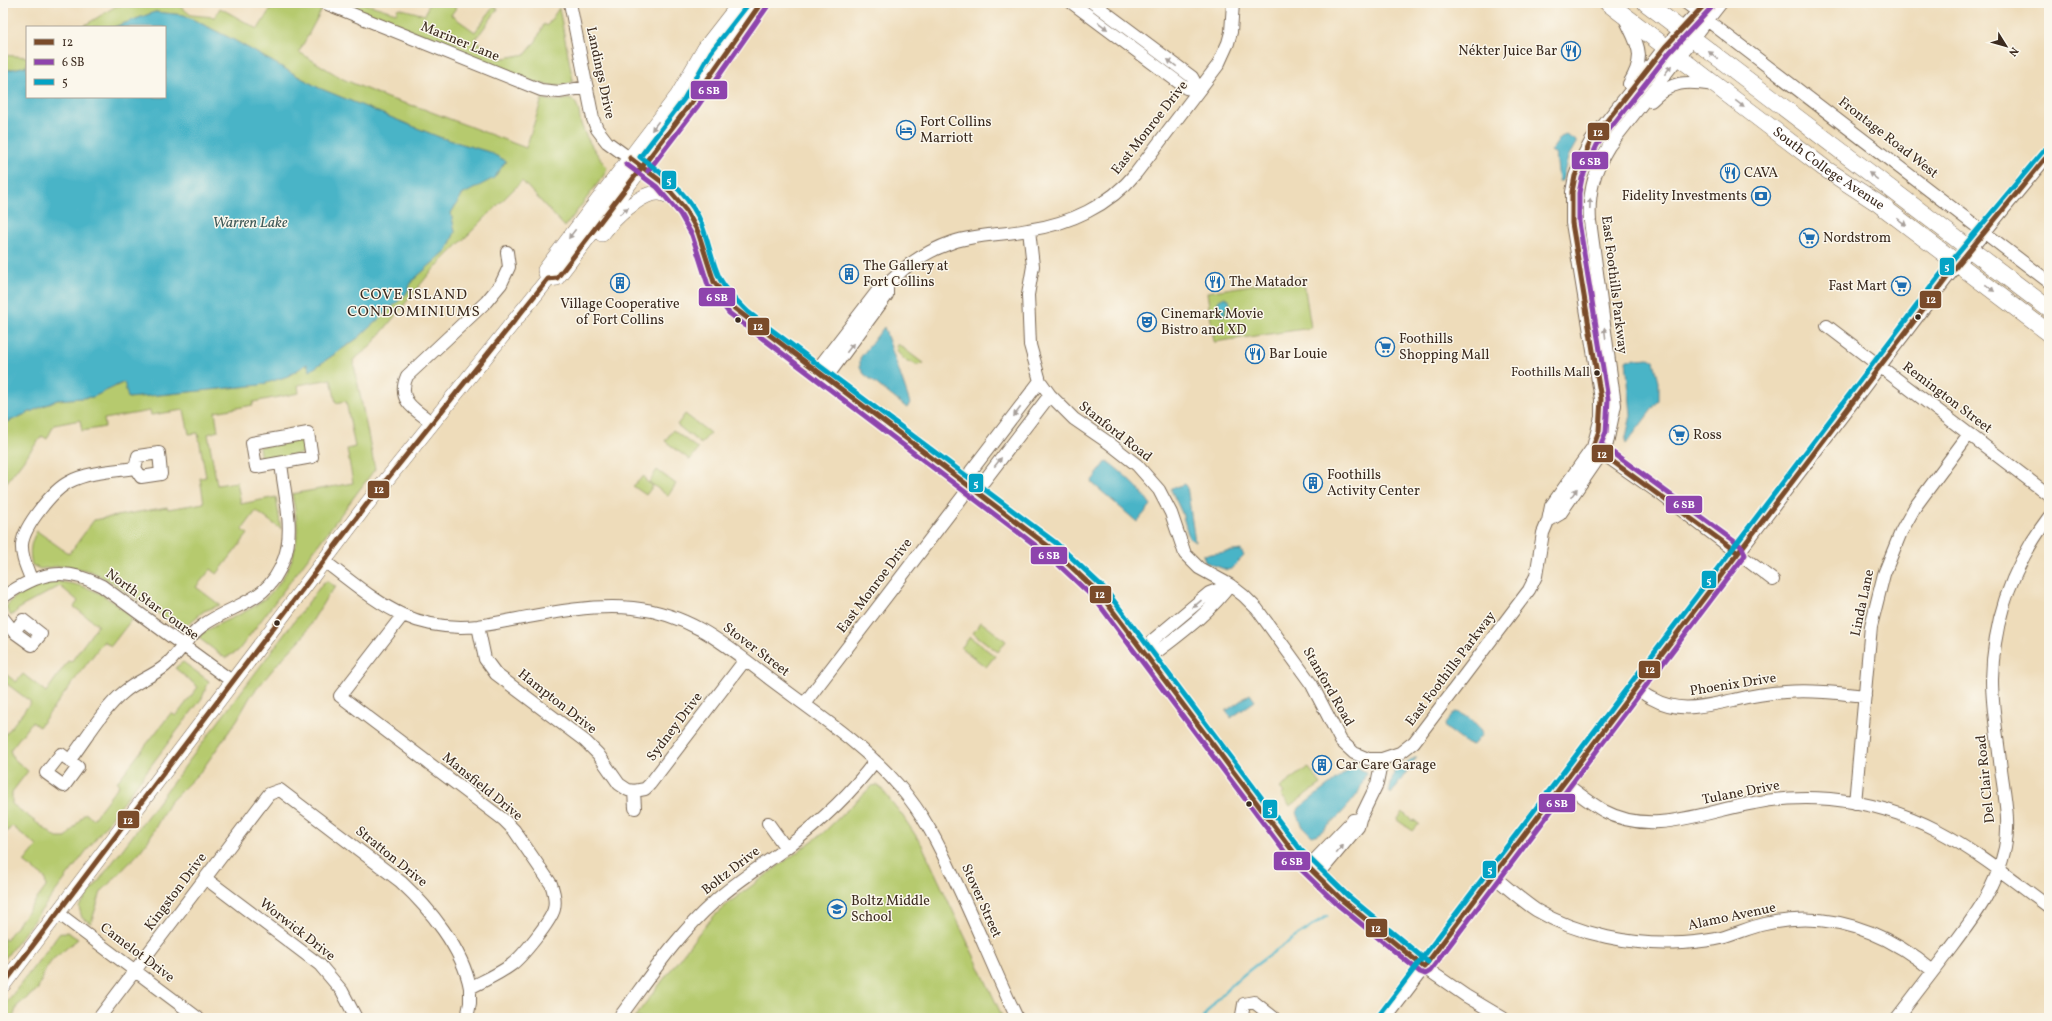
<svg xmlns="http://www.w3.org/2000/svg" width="2052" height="1021" viewBox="0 0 2052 1021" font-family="Vollkorn,serif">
<rect width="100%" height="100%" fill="#fbf7ec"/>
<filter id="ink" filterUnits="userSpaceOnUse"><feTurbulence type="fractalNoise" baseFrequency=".025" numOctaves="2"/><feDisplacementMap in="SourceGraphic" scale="8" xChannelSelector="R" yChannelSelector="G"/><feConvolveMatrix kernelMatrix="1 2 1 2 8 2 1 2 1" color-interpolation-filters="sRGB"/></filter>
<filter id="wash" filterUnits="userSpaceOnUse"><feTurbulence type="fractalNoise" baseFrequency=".012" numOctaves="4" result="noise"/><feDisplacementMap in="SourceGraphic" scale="16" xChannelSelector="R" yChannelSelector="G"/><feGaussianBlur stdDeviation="0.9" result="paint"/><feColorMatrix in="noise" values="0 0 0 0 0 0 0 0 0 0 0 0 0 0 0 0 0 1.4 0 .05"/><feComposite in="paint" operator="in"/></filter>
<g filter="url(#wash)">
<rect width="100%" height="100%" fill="#eedcba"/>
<path fill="#b6ca6e" stroke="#787a46" d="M134 3H176L191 15 215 17 220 8 258 29 274 3H312L322 9 299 52 343 79 387 98 421 108 526 148 542 99 554 101 571 99C580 104 579 116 581 124 587 141 597 154 607 168L604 175 565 227 522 181 429 274 370 347 353 360 375 469 238 651 225 658 200 639V635C215 624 232 619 248 610 277 595 295 565 297 534 298 521 294 507 292 494L353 483 347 449 355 447 346 401 336 403 331 379 298 385 299 393 253 402V405L215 412 218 431 208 434 217 485 237 482 241 504 276 497 281 529 256 511 242 530 248 534 217 574 211 569 196 587 220 605 204 611 182 629 114 584 93 572 73 567 60 566 40 569 32 565C29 552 30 543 37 531L69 554 94 520 167 507 168 509 204 503 200 478 206 477 198 433 189 434 184 410 151 415 150 411 104 419 105 427 82 431 80 420 54 425 47 439 42 436 3 487V424L57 400 93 397 125 382 128 398 260 385 288 376 307 364 310 371 358 338 406 294 412 281 447 250 455 232 451 213 462 195 478 186 506 162 489 152 439 137 319 88 232 39 184 15 155 12 114 27H82L116 6Z
M342 3H363L396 13 398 8 425 15 429 3H449L456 8 451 15 475 32 494 6 498 9 475 40 499 59 526 54 536 41 544 24 547 26 559 8 573 81C560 90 545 85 532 81Z
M3 55 27 57V66L3 71Z
M1303 277 1311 328 1214 342 1207 292Z
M898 344 924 364 916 365 913 363 907 362 898 353 896 346Z
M685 414 710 433 701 444 677 425Z
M673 430 698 449 690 460 665 441Z
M302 439 306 450 304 453 262 461 261 460 259 447Z
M657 470 676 484 668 496 649 482Z
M644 476 646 481 653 486 646 495 633 486Z
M53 581C81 584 97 589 119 607 123 611 129 614 132 619L111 646 104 641 39 727 32 722 10 750 13 758 28 771 12 792V804L57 838H66L85 813 93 819 119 785 117 782 171 713 176 716 198 687 175 668 183 662 209 681 202 698 3 961V938L6 940 46 887 45 878 24 862 37 846 12 826 6 833 3 831V732L6 734 31 702 3 681V672L16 682 23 674 46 692 68 661 71 662 98 625 74 607 78 601 60 586 21 607 11 616 6 607C16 592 37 586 53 581Z
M327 581 336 587 328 595 302 638 279 662 250 697 237 720 202 770 169 803 148 841 138 854 101 892 91 923 82 918 79 907 323 583Z
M981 622 1006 641 998 652 973 633Z
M970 637 995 656 986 667 961 648Z
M1308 767 1321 784 1290 806 1281 795 1284 793 1280 788Z
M877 785 880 787 902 815 922 845 1003 1018H634L699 933 714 916 730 902 823 833 872 786Z
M1403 812 1412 821 1414 820 1419 824 1413 831 1397 820Z
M67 932 78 939 52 960 44 972 38 989 17 1006 13 1018H3V1007L60 933Z"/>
<path fill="#49b4c7" stroke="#426f72" d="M155 12 184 15 232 39 319 88 439 137 489 152 506 161 494 178 462 195 451 213 455 232 447 250 412 281 406 294 358 338 310 371 307 364 288 376 260 385 128 398 124 382 93 397 57 400 3 424V71L27 66V97H165V27H114Z
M1566 135 1576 141V143L1568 157 1562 181H1559L1556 154 1551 151 1561 137Z
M1225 297 1229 300 1230 304 1225 309V315L1221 316C1214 312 1216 306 1219 300Z
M884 327 910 403 907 408 864 374 860 367V358Z
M1649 358 1654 361 1659 381V400L1626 444 1625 441 1631 415 1626 360Z
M1107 461C1124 474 1139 487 1151 505L1137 522 1091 482Z
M1185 484 1187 486 1195 542 1189 538 1182 513 1171 490 1172 488Z
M1241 550 1244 556 1231 569 1227 570 1205 562 1203 555Z
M1250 694 1255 701 1231 718 1226 711Z
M1455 712C1463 712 1481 725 1482 734L1473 745 1467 744 1446 728 1445 724Z
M1417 757 1391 794 1389 792 1395 768Z
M1354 766 1366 772C1364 779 1361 787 1358 793 1352 803 1323 835 1312 836L1303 827 1297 813 1299 808Z"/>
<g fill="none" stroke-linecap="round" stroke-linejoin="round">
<path stroke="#49b4c7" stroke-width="2.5" d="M1203 1018C1230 977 1286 944 1327 916"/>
</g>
</g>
<g filter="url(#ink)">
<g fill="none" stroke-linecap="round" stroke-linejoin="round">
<defs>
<path id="minor" d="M325 3 541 90 559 92 587 87
M570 3 593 119 597 129 607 142 662 182 686 210 698 232 714 282 734 308 1052 549 1100 594 1295 854 1342 900 1424 967 1466 996 1503 1018
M1072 3 1186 88 1199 90
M1093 3 1192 77 1199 90
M1686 3 1698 12
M1624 16C1636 44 1648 53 1629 84
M1707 20 2049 282
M720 59V48L739 21 737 7
M1651 101C1672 80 1686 81 1714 85
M1029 230 1033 266 1028 295 1030 345 1040 381 1050 395 1074 419 1109 443 1137 465 1159 490 1171 513 1185 554 1199 568 1230 585 1244 596 1257 609 1312 685 1341 741 1354 753 1368 759H1382
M1827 326 2049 495
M816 371 879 289C891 283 899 272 910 264 923 255 938 247 953 242 977 234 1003 235 1028 230 1069 224 1109 206 1136 173L1218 65 1228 43 1231 32 1233 3
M826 378 887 295V285
M433 423C415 410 396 401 407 376L486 302 501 284 509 267 507 252
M308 433 312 457 256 467 252 443Z
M1596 449 1659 493 1773 580
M970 487 971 471 1040 381
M1548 521 1560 514 1602 453 1607 443 1615 405 1590 221C1588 193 1594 170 1609 146L1721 3
M324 561C376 600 408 633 478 626 528 618 582 603 633 608 691 614 726 645 770 679 814 712 863 744 899 786 923 813 939 845 954 878 976 924 995 972 1017 1018
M31 579C27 568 21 557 22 544 24 526 53 490 69 482 88 472 114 471 135 468L141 477 161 474 159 453 138 456 135 468
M3 597C38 573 63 565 102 586L233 682
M402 616 340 696 504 820 514 830 551 884C554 892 556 900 554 909 551 921 522 957 511 965 499 974 483 981 470 988V1003L467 1018
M3 618 14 632 32 645 41 634 23 620 14 632
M478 626 485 659 496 674 585 741 598 754 619 784 628 790 634 791
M1142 649 1209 593 1230 585
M1149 658C1177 636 1209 614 1230 585
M1637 686C1640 691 1645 695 1651 698 1679 714 1704 706 1734 700 1750 696 1768 693 1785 692 1812 690 1838 693 1865 696
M804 704 970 487 984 481 1050 395
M61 754 78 767 64 786 46 773Z
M69 761C86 739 103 709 124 692 137 681 153 676 165 666 179 654 187 637 202 626 235 602 268 604 284 559 295 530 284 493 281 463
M1564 783C1577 792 1590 803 1604 811 1652 837 1705 811 1754 803 1779 798 1805 797 1830 799 1925 808 1976 853 2049 907
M1855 803 1871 626 1884 574 1901 532 1915 507 1969 434
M635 808 634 791 645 789 650 784 745 660
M768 823 786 848
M1308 867 1353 820 1360 819
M1317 876 1358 827 1360 819 1377 784 1382 759 1400 753 1414 742 1529 590 1536 576 1543 533 1548 521 1551 506 1593 447 1601 417V399L1572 223V192L1575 176 1581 160 1591 141 1665 47 1706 3
M1493 876C1507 887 1521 900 1536 910 1578 935 1634 946 1682 943 1695 942 1709 941 1721 938 1736 934 1750 927 1765 924 1828 910 1884 930 1933 971
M205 878 320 965 342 991 356 1018
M58 913 198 1018
M99 1018 269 794 280 790 401 882C429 908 463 949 470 988
M619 1018C649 978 676 936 713 903 735 882 762 866 786 848 819 823 850 795 875 761
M1245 1018 1242 1015 1244 1004 1254 1002 1274 1018
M1386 1018 1946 279 2049 154
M1897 1018C1914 996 1930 975 1947 953 1972 920 1996 890 2005 848 2011 820 2003 789 2000 761 1997 734 1992 707 1992 680 1993 619 2013 565 2049 517"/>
<path id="major" d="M602 234C613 220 641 191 660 193 668 194 674 199 680 203
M548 279 545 270 678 95 705 48 740 3
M3 985 367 504 548 279 557 278 691 103 761 3"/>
<g id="highway">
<path id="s1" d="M1608 3 1824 168 1879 204 2049 333"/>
<path d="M1646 3 2049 309"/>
</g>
</defs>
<use href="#minor" stroke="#7a6855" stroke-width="14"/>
<use href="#major" stroke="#7a6855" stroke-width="16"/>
<use href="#highway" stroke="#7a6855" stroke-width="18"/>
<use href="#minor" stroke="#fff" stroke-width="12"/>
<use href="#major" stroke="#fff" stroke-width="15"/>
<use href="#highway" stroke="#fff" stroke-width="17"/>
<defs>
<path id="bus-1" d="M1706 3 1665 47 1591 141 1575 176 1572 192V223L1601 399 1599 431 1593 447 1738 553
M630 158 662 182 686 210 698 232 714 282 734 308 1052 549 1100 594 1295 854 1342 900 1424 967 1946 279 2049 154
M3 985 367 504 548 279 557 278 691 103 761 3"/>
<path id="bus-2" d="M626 164 657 187 680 214 692 235 708 285 729 313 1047 554 1095 599 1290 859 1338 905 1420 972 1425 974 1430 971 1745 555 1742 547 1601 444 1606 432 1608 399 1579 222V193L1582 178 1597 145 1670 52 1711 8
M648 171 697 107 767 7"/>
<path id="bus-3" d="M746 7 711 52 684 99 640 157C662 173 685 191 698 216 708 236 710 259 720 279 727 292 738 302 748 312L1056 543 1105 589 1300 849 1347 895 1428 962
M1380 1014 1940 275 2044 150"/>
</defs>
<use href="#bus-1" stroke="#fbf7ec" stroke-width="8"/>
<use href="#bus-2" stroke="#fbf7ec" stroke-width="8"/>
<use href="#bus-3" stroke="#fbf7ec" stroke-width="8"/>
<use href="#bus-1" stroke="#7a4b2a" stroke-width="5"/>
<use href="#bus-2" stroke="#8e44ad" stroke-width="5"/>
<use href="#bus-3" stroke="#03a3c5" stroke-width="5"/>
</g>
<defs><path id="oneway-solid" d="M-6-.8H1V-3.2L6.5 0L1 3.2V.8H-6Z"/></defs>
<g fill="#a79f9a">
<use href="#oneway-solid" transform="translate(1103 26) rotate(37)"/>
<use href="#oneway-solid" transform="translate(1713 55) rotate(-143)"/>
<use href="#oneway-solid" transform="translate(1172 63) rotate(-143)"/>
<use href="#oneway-solid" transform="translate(1668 70) rotate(-53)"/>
<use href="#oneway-solid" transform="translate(1740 104) rotate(37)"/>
<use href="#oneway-solid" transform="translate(655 126) rotate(127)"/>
<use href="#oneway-solid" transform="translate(1873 176) rotate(-143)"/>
<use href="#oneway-solid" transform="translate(1590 204) rotate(-88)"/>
<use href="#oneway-solid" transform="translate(624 211) rotate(-38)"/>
<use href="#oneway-solid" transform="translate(1902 222) rotate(37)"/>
<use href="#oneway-solid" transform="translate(572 234) rotate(127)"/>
<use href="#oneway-solid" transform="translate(1990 288) rotate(38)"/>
<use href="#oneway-solid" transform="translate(1605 333) rotate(-97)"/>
<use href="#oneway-solid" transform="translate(850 348) rotate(-53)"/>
<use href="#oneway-solid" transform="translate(1017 412) rotate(127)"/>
<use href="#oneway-solid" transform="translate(998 462) rotate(-52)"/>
<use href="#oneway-solid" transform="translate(1574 493) rotate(-55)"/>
<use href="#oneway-solid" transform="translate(1197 604) rotate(139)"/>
<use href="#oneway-solid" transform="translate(1340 849) rotate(-51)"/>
</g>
</g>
<defs>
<symbol id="restaurant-ring" viewBox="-11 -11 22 22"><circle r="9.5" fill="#fbf7ec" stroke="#1f6fb2" stroke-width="1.5"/><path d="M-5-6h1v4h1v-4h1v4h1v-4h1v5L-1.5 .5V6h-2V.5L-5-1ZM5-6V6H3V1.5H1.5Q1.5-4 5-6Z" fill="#1f6fb2"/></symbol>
<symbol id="hotel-ring" viewBox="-11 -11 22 22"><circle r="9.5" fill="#fbf7ec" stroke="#1f6fb2" stroke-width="1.5"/><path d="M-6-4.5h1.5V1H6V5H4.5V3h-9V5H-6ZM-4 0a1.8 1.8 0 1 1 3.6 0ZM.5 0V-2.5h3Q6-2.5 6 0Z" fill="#1f6fb2"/></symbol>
<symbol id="bank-ring" viewBox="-11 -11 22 22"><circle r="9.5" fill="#fbf7ec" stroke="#1f6fb2" stroke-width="1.5"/><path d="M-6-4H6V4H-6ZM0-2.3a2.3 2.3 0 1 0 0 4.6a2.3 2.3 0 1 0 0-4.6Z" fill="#1f6fb2"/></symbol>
<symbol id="supermarket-ring" viewBox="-11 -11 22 22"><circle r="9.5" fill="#fbf7ec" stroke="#1f6fb2" stroke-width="1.5"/><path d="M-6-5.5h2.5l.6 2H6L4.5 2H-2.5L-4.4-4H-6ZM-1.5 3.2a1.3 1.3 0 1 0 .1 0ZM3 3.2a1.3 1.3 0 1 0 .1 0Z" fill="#1f6fb2"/></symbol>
<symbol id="building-ring" viewBox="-11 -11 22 22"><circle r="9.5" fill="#fbf7ec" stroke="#1f6fb2" stroke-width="1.5"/><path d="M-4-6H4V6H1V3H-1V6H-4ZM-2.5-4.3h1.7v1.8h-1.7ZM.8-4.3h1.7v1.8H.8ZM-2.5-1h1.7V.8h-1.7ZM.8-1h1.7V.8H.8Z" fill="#1f6fb2"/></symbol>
<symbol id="theatre-ring" viewBox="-11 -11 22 22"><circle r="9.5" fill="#fbf7ec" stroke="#1f6fb2" stroke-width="1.5"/><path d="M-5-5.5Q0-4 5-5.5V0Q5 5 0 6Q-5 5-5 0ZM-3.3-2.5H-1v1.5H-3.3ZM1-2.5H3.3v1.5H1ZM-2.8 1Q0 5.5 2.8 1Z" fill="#1f6fb2"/></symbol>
<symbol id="school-ring" viewBox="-11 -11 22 22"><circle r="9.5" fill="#fbf7ec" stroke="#1f6fb2" stroke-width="1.5"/><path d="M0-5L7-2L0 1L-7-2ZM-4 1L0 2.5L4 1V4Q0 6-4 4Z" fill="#1f6fb2"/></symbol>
</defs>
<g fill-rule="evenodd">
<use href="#restaurant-ring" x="1560" y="40" width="22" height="22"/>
<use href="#hotel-ring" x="895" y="119" width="22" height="22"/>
<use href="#restaurant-ring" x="1719" y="162" width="22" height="22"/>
<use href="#bank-ring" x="1750" y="185" width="22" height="22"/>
<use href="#supermarket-ring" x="1798" y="227" width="22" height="22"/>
<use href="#building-ring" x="838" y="263" width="22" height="22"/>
<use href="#restaurant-ring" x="1204" y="271" width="22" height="22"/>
<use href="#building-ring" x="609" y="272" width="22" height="22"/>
<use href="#supermarket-ring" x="1890" y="275" width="22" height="22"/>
<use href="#theatre-ring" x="1136" y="311" width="22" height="22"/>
<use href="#supermarket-ring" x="1374" y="336" width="22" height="22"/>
<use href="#restaurant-ring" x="1244" y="343" width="22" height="22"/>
<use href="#supermarket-ring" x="1668" y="424" width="22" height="22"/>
<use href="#building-ring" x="1302" y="472" width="22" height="22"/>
<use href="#building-ring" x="1311" y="754" width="22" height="22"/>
<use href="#school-ring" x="826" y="898" width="22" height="22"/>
</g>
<g fill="#3b2a1e" stroke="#fbf7ec" stroke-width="1.5">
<circle cx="1918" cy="317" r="3.5"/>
<circle cx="738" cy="320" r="3.5"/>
<circle cx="1597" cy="373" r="3.5"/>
<circle cx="277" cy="623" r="3.5"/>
<circle cx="1249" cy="804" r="3.5"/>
</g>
<g text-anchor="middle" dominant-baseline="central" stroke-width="3" stroke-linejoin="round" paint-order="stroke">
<g font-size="13" fill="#3b2a1e" stroke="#fbf7ec" text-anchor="end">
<text x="1590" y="373">Foothills Mall</text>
</g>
<g font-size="14" fill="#3b2a1e" stroke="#fbf7ec">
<text transform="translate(460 42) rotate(22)">Mariner Lane</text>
<text transform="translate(600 73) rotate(78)">Landings Drive</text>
<text transform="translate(1150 128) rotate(-52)">East Monroe Drive</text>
<text transform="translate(1888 138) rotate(38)">Frontage Road West</text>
<text stroke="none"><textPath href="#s1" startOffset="276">South College Avenue</textPath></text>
<text transform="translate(1614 285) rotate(83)">East Foothills Parkway</text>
<text transform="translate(1947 398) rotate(37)">Remington Street</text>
<text transform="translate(1115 432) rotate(38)">Stanford Road</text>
<text transform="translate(875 586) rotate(-53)">East Monroe Drive</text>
<text transform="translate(1863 603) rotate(-78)">Linda Lane</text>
<text transform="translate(152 605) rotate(36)">North Star Course</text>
<text transform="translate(756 650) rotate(37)">Stover Street</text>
<text transform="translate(1451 669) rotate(-53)">East Foothills Parkway</text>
<text transform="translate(1733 685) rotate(-9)">Phoenix Drive</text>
<text transform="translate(1328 687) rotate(60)">Stanford Road</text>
<text transform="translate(557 702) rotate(38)">Hampton Drive</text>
<text transform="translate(675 727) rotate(-53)">Sydney Drive</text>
<text transform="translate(1986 779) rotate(-96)">Del Clair Road</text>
<text transform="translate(482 787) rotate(39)">Mansfield Drive</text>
<text transform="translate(1741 793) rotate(-11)">Tulane Drive</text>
<text transform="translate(391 857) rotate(39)">Stratton Drive</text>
<text transform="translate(731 871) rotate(-38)">Boltz Drive</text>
<text transform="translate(176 892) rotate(-53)">Kingston Drive</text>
<text transform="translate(981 901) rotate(66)">Stover Street</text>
<text transform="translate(1732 917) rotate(-12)">Alamo Avenue</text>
<text transform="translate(297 930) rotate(38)">Worwick Drive</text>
<text transform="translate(137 953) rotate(37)">Camelot Drive</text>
</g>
<g font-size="14" fill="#3b2a1e" stroke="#fbf7ec" text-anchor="start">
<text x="1557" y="51" text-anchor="end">Nékter Juice Bar</text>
<text x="920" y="122">Fort Collins<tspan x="920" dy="16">Marriott</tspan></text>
<text x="1744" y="173">CAVA</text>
<text x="1747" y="196" text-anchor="end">Fidelity Investments</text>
<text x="1823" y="238">Nordstrom</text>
<text x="863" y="266">The Gallery at<tspan x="863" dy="16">Fort Collins</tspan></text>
<text x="1229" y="282">The Matador</text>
<text x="1887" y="286" text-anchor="end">Fast Mart</text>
<text x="620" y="304" text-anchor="middle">Village Cooperative<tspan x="620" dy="16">of Fort Collins</tspan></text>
<text x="1161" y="314">Cinemark Movie<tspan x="1161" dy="16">Bistro and XD</tspan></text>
<text x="1399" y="339">Foothills<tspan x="1399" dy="16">Shopping Mall</tspan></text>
<text x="1269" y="354">Bar Louie</text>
<text x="1693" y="435">Ross</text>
<text x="1327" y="475">Foothills<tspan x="1327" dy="16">Activity Center</tspan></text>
<text x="1336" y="765">Car Care Garage</text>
<text x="851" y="901">Boltz Middle<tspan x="851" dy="16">School</tspan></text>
</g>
<g font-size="15" font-style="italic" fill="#405a59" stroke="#fbf7ec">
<text x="250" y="223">Warren Lake</text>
</g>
<g font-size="15" letter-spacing="1" fill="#3b2a1e" stroke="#fbf7ec">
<text x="414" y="295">COVE ISLAND<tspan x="414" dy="17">CONDOMINIUMS</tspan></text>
</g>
</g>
<g stroke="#fbf7ec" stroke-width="1.5">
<rect x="690" y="80" width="38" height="20" rx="4" fill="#8e44ad"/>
<rect x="1587" y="122" width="23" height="19" rx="4" fill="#7a4b2a"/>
<rect x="1571" y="151" width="38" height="19" rx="4" fill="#8e44ad"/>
<rect x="661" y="170" width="16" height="20" rx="4" fill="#03a3c5"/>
<rect x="1939" y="257" width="16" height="19" rx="4" fill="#03a3c5"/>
<rect x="698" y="287" width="38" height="20" rx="4" fill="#8e44ad"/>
<rect x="1919" y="290" width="23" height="19" rx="4" fill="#7a4b2a"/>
<rect x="747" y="317" width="23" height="19" rx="4" fill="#7a4b2a"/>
<rect x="1591" y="444" width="23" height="19" rx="4" fill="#7a4b2a"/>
<rect x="968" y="473" width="16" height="20" rx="4" fill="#03a3c5"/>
<rect x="367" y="480" width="23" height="19" rx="4" fill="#7a4b2a"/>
<rect x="1665" y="495" width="38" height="19" rx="4" fill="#8e44ad"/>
<rect x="1030" y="546" width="38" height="19" rx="4" fill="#8e44ad"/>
<rect x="1701" y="570" width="16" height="19" rx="4" fill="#03a3c5"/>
<rect x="1089" y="585" width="23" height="19" rx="4" fill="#7a4b2a"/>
<rect x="1638" y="660" width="23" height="19" rx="4" fill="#7a4b2a"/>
<rect x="1538" y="793" width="38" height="20" rx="4" fill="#8e44ad"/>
<rect x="1262" y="799" width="16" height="20" rx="4" fill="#03a3c5"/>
<rect x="117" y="810" width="23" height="19" rx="4" fill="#7a4b2a"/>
<rect x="1273" y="851" width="38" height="20" rx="4" fill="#8e44ad"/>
<rect x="1482" y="860" width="15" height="19" rx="4" fill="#03a3c5"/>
<rect x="1365" y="918" width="23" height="20" rx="4" fill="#7a4b2a"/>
</g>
<g font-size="11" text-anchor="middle" font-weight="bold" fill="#fff">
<text x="709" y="94">6 SB</text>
<text x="1598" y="136">12</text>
<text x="1590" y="165">6 SB</text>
<text x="669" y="184">5</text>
<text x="1947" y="270">5</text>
<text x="717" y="301">6 SB</text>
<text x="1931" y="303">12</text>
<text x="758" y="330">12</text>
<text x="1602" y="458">12</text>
<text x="976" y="487">5</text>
<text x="379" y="493">12</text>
<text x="1684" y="508">6 SB</text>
<text x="1049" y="559">6 SB</text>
<text x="1709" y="584">5</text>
<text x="1100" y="598">12</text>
<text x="1650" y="673">12</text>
<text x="1557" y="807">6 SB</text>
<text x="1270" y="813">5</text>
<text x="128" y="824">12</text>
<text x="1292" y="865">6 SB</text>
<text x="1490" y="873">5</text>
<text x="1376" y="932">12</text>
</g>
<rect width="2052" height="1021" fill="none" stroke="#fbf7ec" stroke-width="16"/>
<rect x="26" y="26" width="140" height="72" fill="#fbf7ec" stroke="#aea59a"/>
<rect x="34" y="39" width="20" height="6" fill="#7a4b2a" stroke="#aea59a"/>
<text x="62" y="46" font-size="12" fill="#3b2a1e">12</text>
<rect x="34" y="59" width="20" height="6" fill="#8e44ad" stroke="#aea59a"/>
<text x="62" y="66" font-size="12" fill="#3b2a1e">6 SB</text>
<rect x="34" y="79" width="20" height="6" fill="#03a3c5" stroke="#aea59a"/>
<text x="62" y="86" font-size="12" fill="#3b2a1e">5</text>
<g transform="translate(2006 46) rotate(127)" stroke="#fbf7ec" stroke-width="3" paint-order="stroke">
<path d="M0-3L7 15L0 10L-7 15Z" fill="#3b2a1e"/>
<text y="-6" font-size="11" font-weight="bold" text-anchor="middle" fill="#3b2a1e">N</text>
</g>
</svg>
